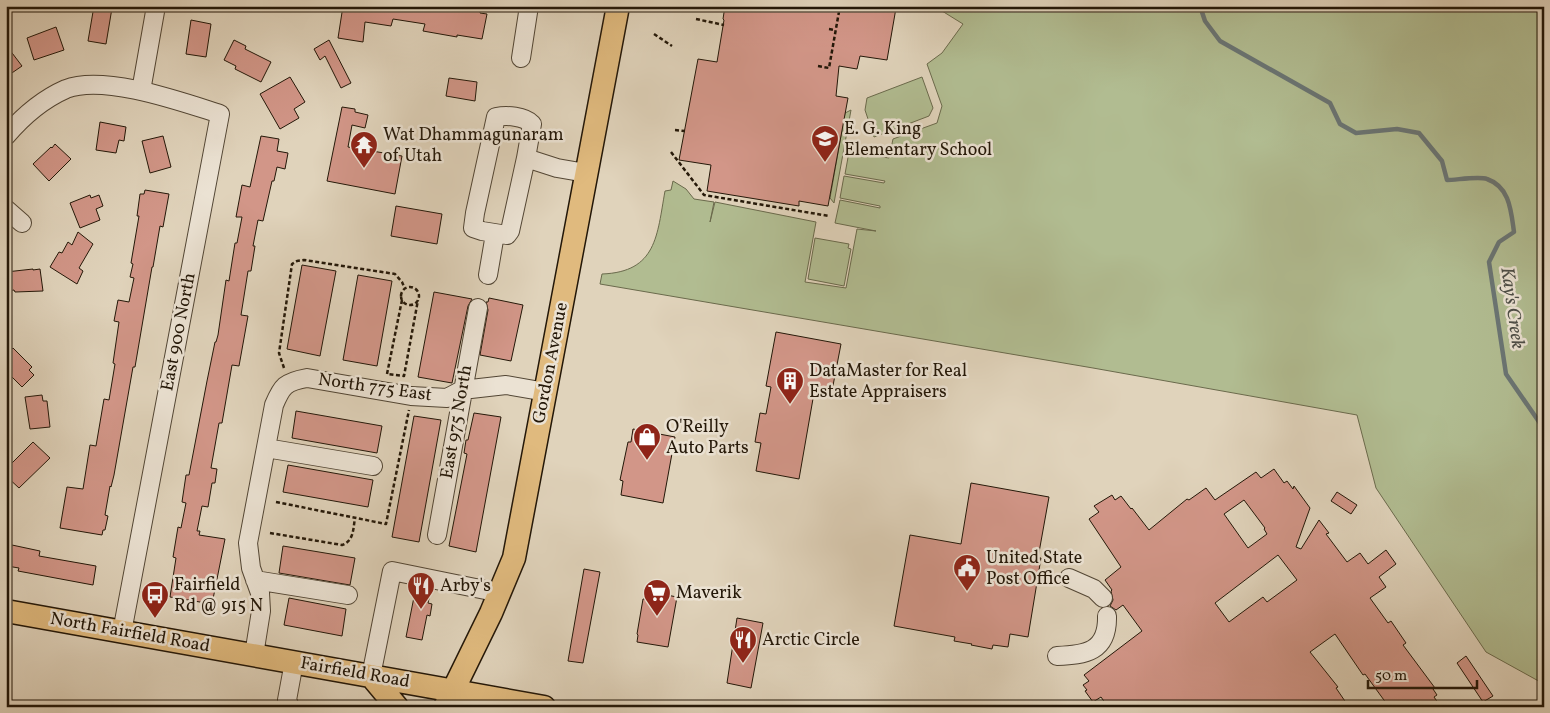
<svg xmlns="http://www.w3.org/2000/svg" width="1550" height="713" viewBox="0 0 1550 713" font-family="Vollkorn,serif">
<rect width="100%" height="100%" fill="#e0d3bb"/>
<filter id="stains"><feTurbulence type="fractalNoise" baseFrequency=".004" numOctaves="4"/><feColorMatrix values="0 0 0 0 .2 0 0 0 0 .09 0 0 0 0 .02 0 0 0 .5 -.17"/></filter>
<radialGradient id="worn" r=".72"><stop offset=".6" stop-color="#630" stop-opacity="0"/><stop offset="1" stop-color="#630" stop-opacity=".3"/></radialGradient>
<path fill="#b1bc91" stroke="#6a6a4c" d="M934 6H1544V684L1486 652 1376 488 1357 415 1093 368 600 284 602 274C657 272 657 235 665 191L671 190 673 181 686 189 694 199 714 202 710 222 715 202 816 222 805 282 846 288 857 229 876 231 835 223 840 200 880 208V206L840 198 844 176 884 183 885 181 845 174 849 152 889 158 893 139 937 123 942 106 927 64 942 53 963 24Z
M922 77 933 108 929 116 874 137 865 110 867 98Z
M851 110 834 203 830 198 845 113Z
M815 238 849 244 848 248 851 249 844 286 808 279Z"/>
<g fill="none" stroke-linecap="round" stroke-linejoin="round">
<path stroke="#6a7574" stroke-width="4.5" d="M1200 6 1205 21 1220 41 1330 103 1340 124 1356 133 1397 129 1419 133 1442 161 1447 180C1456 180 1479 176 1487 179 1510 187 1511 211 1514 232L1499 242 1489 262 1506 374 1544 429"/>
</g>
<path fill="#d29688" stroke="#231708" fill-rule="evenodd" d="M94 6 112 8 106 44 88 41Z
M343 6H471V8L480 10V13L487 14 482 39 457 35V37L423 31 425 24 393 19 391 26 365 22 363 42 338 38Z
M725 6H887L896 8 887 60 860 56 857 69 839 66 836 96 848 98 828 206 799 201V206L707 191 711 165 679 160 698 59 717 62 724 20 723 19Z
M191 20 211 24 206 57 186 54Z
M56 27 64 50 34 60 27 38Z
M234 40 246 46 245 49 271 62 261 82 235 69 236 66 224 60Z
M329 40 351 83 341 88 325 56 320 60 314 49Z
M6 45 22 66 6 77Z
M290 77 305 102 294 109 299 118 280 129 260 94Z
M449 78 477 82 475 101 446 96Z
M342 107 355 109V112L368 115 365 128 352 125 348 147 402 156 395 194 327 181Z
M100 122 126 127 124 141 119 140 116 153 96 150Z
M163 136 171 167 150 173 142 141Z
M261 136 279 139 277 151 288 153 285 169 277 167 274 181H272L263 221 258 220 253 246H255L251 271H248L241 315 248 316 239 366 232 365 222 423H219L211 468 217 469 215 483H212L208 507 202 506 197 531H200L199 535 225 539 212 604 170 597 176 558 173 557 178 527 181 528 186 503 182 502 186 475H189L207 381 215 342H216L218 335 226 280 229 281 235 243H237L242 217H236L242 185 250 187Z
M55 144 71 159 49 181 33 164 51 147 52 148Z
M145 190 169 194 163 227 160 226 153 267H152L135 367H133L114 475 111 487 110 486 105 515 108 516 105 530H103L102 535 60 528 67 487 83 489 90 445 96 446 104 399 109 400 115 364 113 363 119 322 114 321 118 300 129 302 134 278 130 277 133 264 131 263 139 216H137L140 194H144Z
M90 195 91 198 99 195 103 206 96 209 100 220 80 228 70 203Z
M396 206 442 214 437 244 391 236Z
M78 232 93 244 79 268 83 271 77 284 50 267 59 252 62 253 68 242 72 245Z
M302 265 336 271 320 356 287 349Z
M33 269V270L40 269 43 291 15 292 14 290 8 291 6 272Z
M358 275 392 281 377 366 343 360Z
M434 292 472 299 468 306 452 383 418 377Z
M489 298 523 305 511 361 480 355 488 310 486 302H488Z
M776 332 841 344 831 396 814 393 799 479 756 471 761 443 755 442 760 413 766 414 771 387 766 386Z
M13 348 32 367 29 370 34 375 22 387 6 371V355Z
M42 395 43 401H47L50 427 30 429 25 397Z
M296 411 382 426 377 453 292 438Z
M474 413 501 417 476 552 449 546 467 454 464 453 466 440H468Z
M414 416 441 420 419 542 392 537Z
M633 429 675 437 663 503 621 495 623 481 620 480 628 442H631Z
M33 442 50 458 19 488 6 476V469Z
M288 465 373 480 368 507 283 492Z
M1274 469 1284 483 1287 481 1293 489 1294 486 1310 508 1296 547 1301 549 1319 520 1329 533 1326 534 1347 562 1360 553 1368 564 1386 550 1396 564 1379 577 1386 587 1370 598 1388 623 1391 621 1406 643 1403 645 1435 688 1433 689 1437 695 1434 697 1441 707H1389L1365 674 1363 675 1335 634 1310 652 1338 687 1336 688 1349 707H1108L1101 697 1093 702 1085 691 1087 690 1083 685 1089 681 1084 675 1142 631 1123 605 1116 610 1110 606 1113 600 1111 591 1112 590 1105 580 1121 567 1089 519 1099 512 1094 506 1112 495 1115 500 1121 496 1131 509 1132 508 1149 530 1187 499 1189 500 1206 488 1215 500 1256 472 1261 478ZM1244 500 1265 528 1264 529 1267 534 1248 548 1224 514ZM1278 555 1297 580 1267 602 1263 597 1229 622 1215 603Z
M971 483 1049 497 1038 558H1041L1028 637 1010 634 1008 647 993 645 992 649 971 645 972 644 954 641 955 637 894 626 910 535 961 544Z
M1337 492 1357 505 1351 514 1331 501Z
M12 545 40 551 39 556 96 566 93 585 18 571 19 568 7 566Z
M283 546 355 558 350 585 279 573Z
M584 569 600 572 583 663 568 661Z
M416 587 431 590 428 603 432 604 430 616 427 615 422 640 406 637Z
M646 591 677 597 668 647 637 642 638 635 637 634 643 599H645Z
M289 598 346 609 342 636 284 625Z
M737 618 763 623 751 688 727 683Z
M1466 656 1493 696 1483 702 1457 663Z"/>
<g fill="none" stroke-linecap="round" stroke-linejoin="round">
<defs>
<path id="minor" d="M521 58 529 6
M141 91 156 6
M6 136C23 116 41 100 66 89 104 74 182 102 220 114L122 632
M526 158 510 231 507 235 482 231 473 228 475 213 496 117C507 115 524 116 532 124L526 158 557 168 586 173
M6 209 22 223
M488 275 495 234
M266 448 373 466
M437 535 478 308
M1069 578 1094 589 1103 598
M255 580 348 595
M254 655 261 611 260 593 251 568 248 543 274 405C282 386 285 382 307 378L411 396 447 398 462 390 506 385 546 392
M1057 656C1085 655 1108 652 1107 616
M371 676 392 571 500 593
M290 707 287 700 294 662"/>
<path id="major" d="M6 611 544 707
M371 676 397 707
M445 707 491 613 514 558 618 6"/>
</defs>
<use href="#minor" stroke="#524635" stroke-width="20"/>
<use href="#major" stroke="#231708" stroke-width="25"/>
<path stroke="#231708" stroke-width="2.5" stroke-dasharray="4 2.5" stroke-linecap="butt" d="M696 19 724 25
M829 29 835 30
M654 34 672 46
M818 66 829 68 840 6
M675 130 685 131
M671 152 704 195 829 216
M401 296a9 9 0 1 1 18 0a9 9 0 1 1-18 0Z
M402 300 387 374 404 376 418 300
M284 368 279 353 292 264 297 261 304 260 395 274 402 282 405 289
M276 502 386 524 409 410
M270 533 342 545C354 541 353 529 355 518"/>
<use href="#minor" stroke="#ebe2d3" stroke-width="18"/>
<use href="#major" stroke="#e0ba7e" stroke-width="22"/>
</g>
<defs>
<symbol id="school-pin" viewBox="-11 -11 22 30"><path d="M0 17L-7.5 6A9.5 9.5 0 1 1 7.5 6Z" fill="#8f2418" stroke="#ebe2d3"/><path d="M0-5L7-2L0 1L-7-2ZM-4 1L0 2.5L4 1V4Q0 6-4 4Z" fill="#fff"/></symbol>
<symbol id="temple-pin" viewBox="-11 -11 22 30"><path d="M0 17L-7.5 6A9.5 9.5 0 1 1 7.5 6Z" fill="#8f2418" stroke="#ebe2d3"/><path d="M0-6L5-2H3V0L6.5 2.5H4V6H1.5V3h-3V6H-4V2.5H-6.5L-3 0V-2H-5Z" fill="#fff"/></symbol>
<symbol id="building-pin" viewBox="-11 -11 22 30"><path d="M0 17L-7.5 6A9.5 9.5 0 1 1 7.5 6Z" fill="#8f2418" stroke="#ebe2d3"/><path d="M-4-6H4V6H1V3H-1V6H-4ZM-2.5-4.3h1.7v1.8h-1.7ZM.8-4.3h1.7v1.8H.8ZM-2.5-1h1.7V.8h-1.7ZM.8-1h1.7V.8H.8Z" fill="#fff"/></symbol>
<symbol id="shop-pin" viewBox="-11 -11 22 30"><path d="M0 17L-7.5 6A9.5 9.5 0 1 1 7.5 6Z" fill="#8f2418" stroke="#ebe2d3"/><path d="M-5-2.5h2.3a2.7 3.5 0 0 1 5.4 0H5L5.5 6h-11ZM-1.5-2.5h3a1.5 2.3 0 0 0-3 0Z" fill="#fff"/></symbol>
<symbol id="civic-pin" viewBox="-11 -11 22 30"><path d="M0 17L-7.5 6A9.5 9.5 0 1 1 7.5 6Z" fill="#8f2418" stroke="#ebe2d3"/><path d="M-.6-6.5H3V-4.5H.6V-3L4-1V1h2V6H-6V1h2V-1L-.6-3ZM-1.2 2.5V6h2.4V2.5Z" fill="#fff"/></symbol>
<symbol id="restaurant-pin" viewBox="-11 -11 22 30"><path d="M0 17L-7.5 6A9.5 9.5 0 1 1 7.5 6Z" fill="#8f2418" stroke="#ebe2d3"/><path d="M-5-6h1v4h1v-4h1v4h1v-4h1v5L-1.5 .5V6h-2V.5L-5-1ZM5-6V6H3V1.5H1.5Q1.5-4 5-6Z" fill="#fff"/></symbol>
<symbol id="supermarket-pin" viewBox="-11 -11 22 30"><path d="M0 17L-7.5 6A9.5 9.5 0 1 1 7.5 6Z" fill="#8f2418" stroke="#ebe2d3"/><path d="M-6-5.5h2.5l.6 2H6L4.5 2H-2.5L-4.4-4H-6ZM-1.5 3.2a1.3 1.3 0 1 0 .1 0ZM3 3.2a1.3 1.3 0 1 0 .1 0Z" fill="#fff"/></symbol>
<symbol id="bus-pin" viewBox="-11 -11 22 30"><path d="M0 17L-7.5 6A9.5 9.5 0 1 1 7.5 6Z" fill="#8f2418" stroke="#ebe2d3"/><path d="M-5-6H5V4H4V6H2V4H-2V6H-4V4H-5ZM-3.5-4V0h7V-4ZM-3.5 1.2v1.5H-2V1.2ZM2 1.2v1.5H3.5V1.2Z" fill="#fff"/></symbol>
</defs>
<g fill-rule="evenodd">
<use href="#school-pin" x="809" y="123" width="32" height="43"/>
<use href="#temple-pin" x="348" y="129" width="32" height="43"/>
<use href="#building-pin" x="774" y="365" width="32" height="43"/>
<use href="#shop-pin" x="631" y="421" width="32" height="43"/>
<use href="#civic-pin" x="951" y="552" width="32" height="43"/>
<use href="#restaurant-pin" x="405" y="570" width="32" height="43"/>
<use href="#supermarket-pin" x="641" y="577" width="32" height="43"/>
<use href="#bus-pin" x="139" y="579" width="32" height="43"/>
<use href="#restaurant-pin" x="727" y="624" width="32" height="43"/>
</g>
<g text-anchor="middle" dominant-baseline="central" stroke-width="5" stroke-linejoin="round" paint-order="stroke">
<g font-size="18" fill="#231708" stroke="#ebe2d3" text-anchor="start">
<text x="844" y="129">E. G. King<tspan x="844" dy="21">Elementary School</tspan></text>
<text x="383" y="135">Wat Dhammagunaram<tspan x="383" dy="21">of Utah</tspan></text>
<text x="809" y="371">DataMaster for Real<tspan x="809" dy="21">Estate Appraisers</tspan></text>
<text x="666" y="427">O'Reilly<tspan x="666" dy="21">Auto Parts</tspan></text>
<text x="986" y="558">United State<tspan x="986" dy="21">Post Office</tspan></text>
<text x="174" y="585">Fairfield<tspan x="174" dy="21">Rd @ 915 N</tspan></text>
<text x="440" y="586">Arby's</text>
<text x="676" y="593">Maverik</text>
<text x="762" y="640">Arctic Circle</text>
</g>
<g font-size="18" fill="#231708" stroke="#ebe2d3">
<text transform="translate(179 332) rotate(-79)">East 900 North</text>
<text transform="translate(551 363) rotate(-79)">Gordon Avenue</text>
<text transform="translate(375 388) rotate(8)">North 775 East</text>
<text transform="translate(457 422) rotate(-80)">East 975 North</text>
<text transform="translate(130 633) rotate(10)">North Fairfield Road</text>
<text transform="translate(355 673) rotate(10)">Fairfield Road</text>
</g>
<g font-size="19" font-style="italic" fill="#4d4e47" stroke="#ebe2d3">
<text transform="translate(1512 308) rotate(82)">Kay's Creek</text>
</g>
</g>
<rect width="1550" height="713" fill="none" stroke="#e0d3bb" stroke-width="25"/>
<rect x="8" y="8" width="1535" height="698" fill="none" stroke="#231708" stroke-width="2.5"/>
<rect x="12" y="12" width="1525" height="688" fill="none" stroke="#231708"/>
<path d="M1368 680v8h109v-8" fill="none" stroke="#231708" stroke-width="2.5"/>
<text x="1375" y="680" font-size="15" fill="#231708" stroke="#ebe2d3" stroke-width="4" paint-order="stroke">50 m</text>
<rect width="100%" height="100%" filter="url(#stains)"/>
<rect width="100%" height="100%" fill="url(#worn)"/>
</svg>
